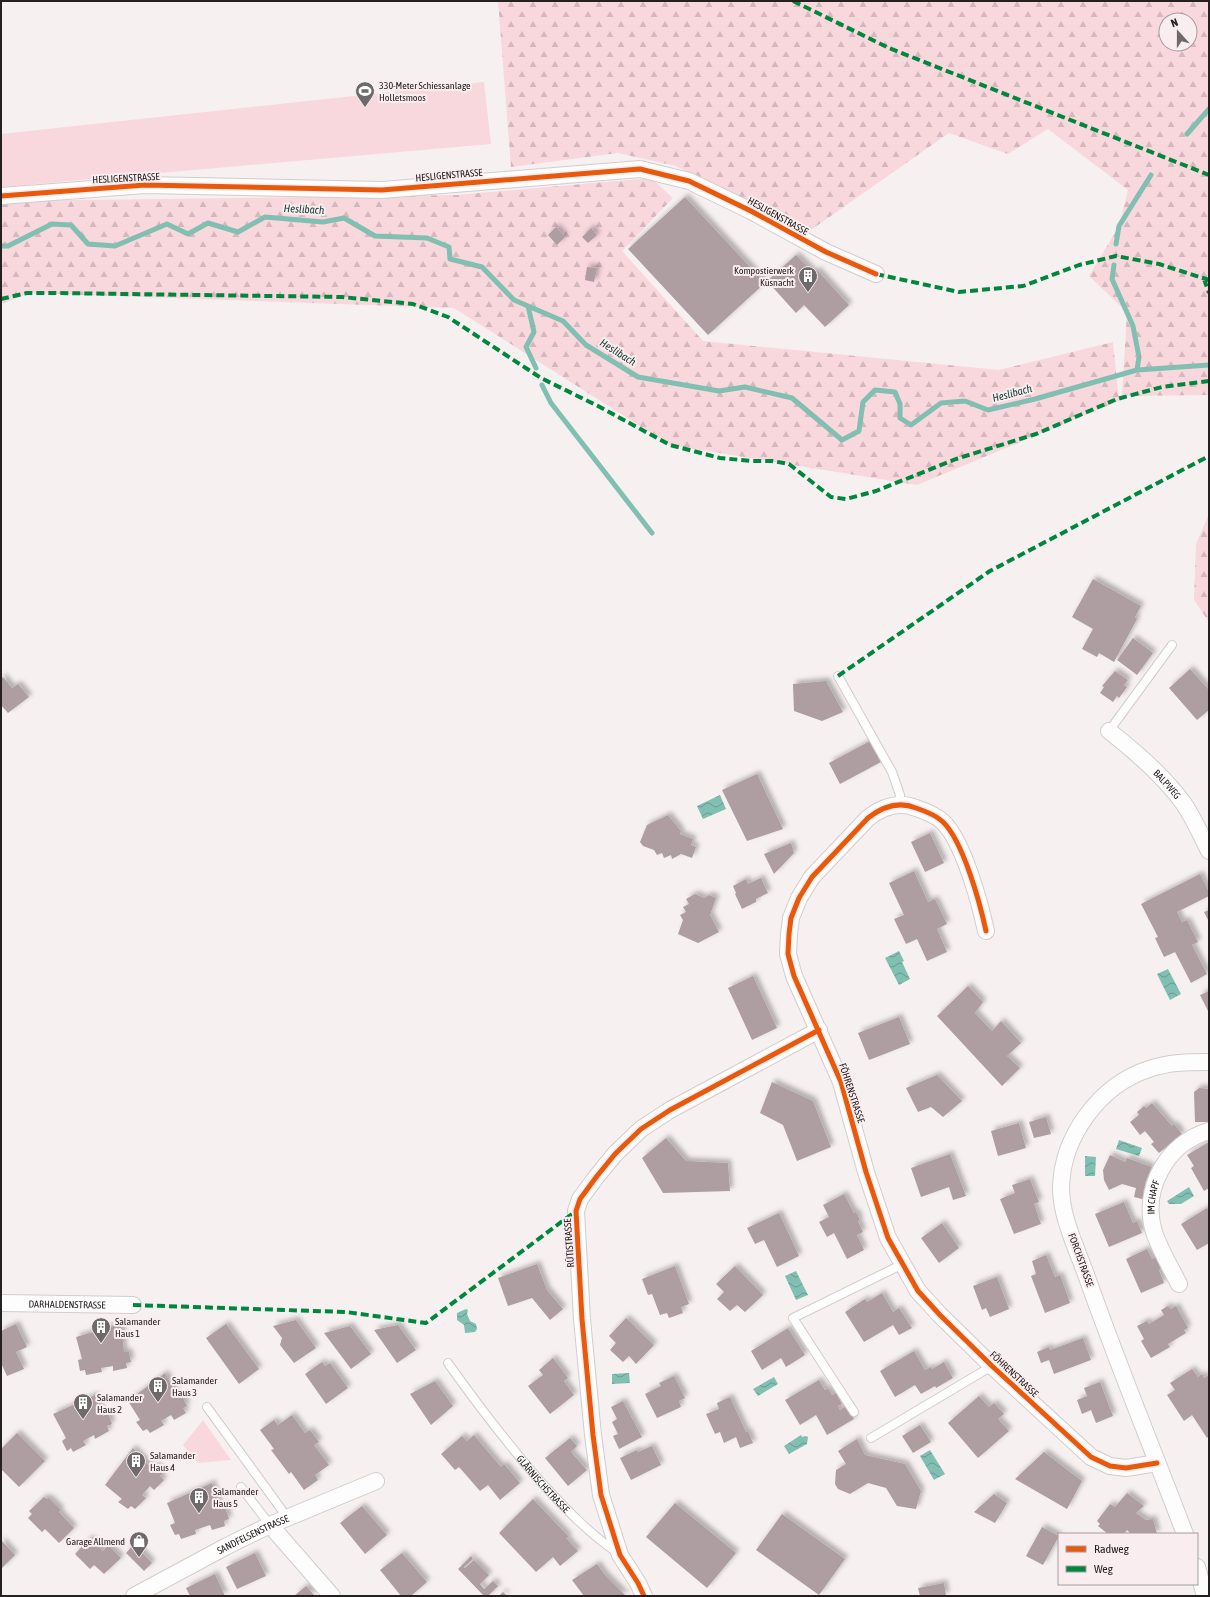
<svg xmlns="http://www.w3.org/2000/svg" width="1210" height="1597" viewBox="0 0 1210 1597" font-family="'Asap Condensed',sans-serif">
<defs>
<pattern id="forest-firs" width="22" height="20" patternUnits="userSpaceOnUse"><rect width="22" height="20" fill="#f8d7dd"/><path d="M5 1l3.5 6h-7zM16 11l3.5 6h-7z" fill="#d4b8bd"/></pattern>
<pattern id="water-waves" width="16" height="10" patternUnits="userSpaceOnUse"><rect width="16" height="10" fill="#81bfb3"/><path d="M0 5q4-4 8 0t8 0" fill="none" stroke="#699b91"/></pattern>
<filter id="shadow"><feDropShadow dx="3.5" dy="-3.5" stdDeviation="2" flood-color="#0004"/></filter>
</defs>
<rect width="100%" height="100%" fill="#f7f0f1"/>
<path fill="url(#forest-firs)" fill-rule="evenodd" d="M498 1H1209V395L1122 396 1127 312 1089 276 1119 226 1128 190 1048 129 1008 154 949 133 808 232 676 166 618 153 511 167ZM1166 20H1190V44H1166Z
M651 178 673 198 622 251 703 341 999 370 1113 342 1119 401 917 485 670 445 454 308 30 293 1 304V201L457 195Z
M1209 514V622L1194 600 1196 544Z"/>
<path fill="#f8d7dd" d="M484 82 491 144 1 187V134Z
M203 1420 231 1460 198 1463 183 1445Z"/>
<path fill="url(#water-waves)" d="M720 795 726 809 703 819 697 806Z
M899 951 904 961 902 962 910 979 899 985 885 958Z
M1168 969 1181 994 1170 1000 1157 974Z
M1119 1140 1142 1148 1139 1156 1116 1149Z
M1085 1156 1096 1157 1095 1176H1085Z
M1189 1187 1194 1196 1181 1204H1169L1167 1201Z
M796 1271 808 1295 796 1300 785 1276Z
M466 1309 468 1310 467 1314 470 1321 476 1324 477 1329 475 1332 465 1333 464 1325 457 1320V1313Z
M629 1373 630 1383 612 1384V1374Z
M774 1377 778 1384 758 1396 753 1389Z
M801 1435 802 1437 806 1436 808 1437 807 1444 789 1454 784 1446Z
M930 1450 945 1474 934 1480 920 1456Z"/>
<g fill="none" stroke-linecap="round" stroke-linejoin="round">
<path stroke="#81bfb3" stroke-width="5" d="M1187 134 1209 109
M1116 244 1119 226 1151 175
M1 246H8L52 224 71 225 88 244 115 246 167 224 188 234 208 223 238 232 265 217 323 222 344 218 375 236 427 238 449 247 450 259 482 267 514 300 563 321 586 345 638 377 719 391 745 387 792 398 842 440 859 431 863 402 875 390 895 392 900 404V418L911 425 941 403 965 401 988 410 1035 399 1137 370 1209 365
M1114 265 1112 279 1133 326 1139 357 1137 370
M528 306 534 332 526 347 536 368
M542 385 551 403 652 533"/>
</g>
<path fill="#ae9ea1" filter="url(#shadow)" d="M685 197 765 283 708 335 628 249Z
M556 227 565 237 557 245 548 235Z
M591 228 597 235 588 243 582 237Z
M796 255 814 273 817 270 849 305 825 327 804 305 796 313 767 281Z
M587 267 597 268 594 282 585 280Z
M1093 579 1141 606 1135 617 1137 619 1114 662 1099 653 1097 657 1082 649 1093 629 1072 617Z
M1133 638 1153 653 1137 675 1117 660Z
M1190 669 1209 690V710L1197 720 1169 688Z
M1115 671 1128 680 1124 685 1127 687 1119 698 1117 696 1113 702 1100 693 1104 687 1102 686Z
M3 677 12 688 18 684 29 697 8 713 1 705V679Z
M826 681 843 712 822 721 794 711 793 684Z
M870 741 881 762 840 784 829 763Z
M757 774 783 829 747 841 722 790Z
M668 815 681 831 680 834 693 839 691 845 696 847 692 858 681 854 672 859 671 855 664 858 662 853 657 855 654 850 643 846 640 842 647 825Z
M930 833 944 863 925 872 911 842Z
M791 843 794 853 774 874 764 854Z
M914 871 928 902 935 899 947 924 937 929 947 952 927 961 917 939 906 944 894 919 904 915 889 883Z
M1200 874 1209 892V896L1177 912 1182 922 1187 920 1198 942 1192 945 1207 974 1191 983 1175 952 1164 957 1155 938 1158 937 1141 904Z
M761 878 768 893 756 899V902L742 909 735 894 736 893 733 886 746 879 748 884Z
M695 894 704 898 709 895 716 898 710 915 719 932 698 943 678 934 683 920 680 915 686 912 683 907 689 904 686 899Z
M1209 910V922L1204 912Z
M753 976 777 1028 752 1040 728 988Z
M968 986 983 1002 975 1013 992 1031 1001 1021 1021 1043 1007 1056 1020 1068 1002 1086 937 1016Z
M1209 991V1013L1200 995Z
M899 1017 910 1044 869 1060 858 1033Z
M937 1075 962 1101 943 1117 931 1107 918 1112 906 1088Z
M772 1082 813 1101 831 1147 797 1161 783 1125 760 1113Z
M1199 1088 1209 1089V1122H1195L1194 1092Z
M1152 1103 1172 1126 1174 1124 1182 1134 1159 1153 1151 1144 1154 1142 1145 1131 1140 1135 1130 1122 1139 1115 1137 1112 1144 1106 1146 1108Z
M1046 1117 1051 1134 1034 1138 1029 1122Z
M1019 1123 1026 1148 998 1156 991 1131Z
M666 1138 686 1161 728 1163 730 1191 663 1193 642 1158Z
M1209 1142V1188L1204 1191 1191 1168 1194 1166 1187 1155Z
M950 1154 966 1196 953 1200 949 1187 921 1197 911 1168Z
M1110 1155 1125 1162 1127 1158 1152 1167 1145 1183 1149 1185 1146 1200 1134 1197 1136 1188 1122 1184 1109 1190 1104 1180 1103 1170Z
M1030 1179 1039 1202 1034 1204 1041 1224 1014 1234 1000 1199 1015 1193 1012 1185Z
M844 1194 854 1213 856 1212 860 1220 858 1221 863 1232 857 1235 864 1250 847 1259 834 1233 827 1237 819 1222 829 1217 823 1205Z
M1124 1202 1133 1223 1137 1221 1142 1233 1109 1247 1095 1214Z
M1207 1208 1209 1211V1243L1197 1250 1181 1224Z
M779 1213 799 1256 777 1267 764 1240 755 1244 747 1228Z
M942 1223 959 1248 939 1263 921 1238Z
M1147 1249 1152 1259 1156 1257 1161 1269 1159 1270 1164 1283 1141 1293 1126 1259Z
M1046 1255 1055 1277 1060 1275 1070 1303 1045 1313 1031 1276 1036 1274 1032 1261Z
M537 1264 547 1290 563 1309 550 1320 532 1298 508 1306 498 1278Z
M675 1266 689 1304 681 1307 683 1313 669 1318 667 1313 660 1315 652 1294 648 1295 642 1279Z
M735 1266 763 1295 745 1312 737 1305 730 1311 717 1299 724 1292 716 1284Z
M997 1277 1009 1309 990 1317 986 1308 982 1310 973 1286Z
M882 1293 893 1312 899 1308 912 1328 899 1335 893 1325 864 1342 845 1312 865 1299 867 1302Z
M1168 1306 1171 1309 1176 1306 1188 1328 1184 1330 1186 1333 1168 1344 1170 1347 1151 1358 1141 1341 1144 1339 1137 1326 1147 1321 1149 1324 1164 1315 1161 1310Z
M626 1318 654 1345 636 1364 629 1356 623 1362 610 1350 616 1343 609 1336Z
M296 1320 316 1348 294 1363 280 1345 282 1338 273 1326Z
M16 1324 27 1347 16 1352 24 1369 7 1376 1 1363V1331Z
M121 1324 124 1352H129L131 1362 126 1363 127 1368 113 1371V1366L101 1368 102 1372 86 1375 85 1370 80 1371 78 1360 82 1359 76 1337Z
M226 1324 259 1369 239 1384 206 1338Z
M398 1325 416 1350 397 1363 374 1330Z
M350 1326 371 1354 351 1369 324 1333Z
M788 1328 805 1355 786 1367 781 1358 762 1370 751 1351Z
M1083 1338 1091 1360 1054 1374 1049 1360 1041 1363 1037 1352 1049 1347 1050 1350Z
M914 1351 925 1370 931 1367 932 1369 944 1362 953 1378 936 1388 935 1386 921 1394 915 1385 895 1397 880 1371Z
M553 1358 568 1378 564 1381 574 1395 550 1414 528 1386 543 1375 539 1370Z
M322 1362 325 1366 330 1363 348 1388 326 1404 305 1374Z
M1192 1369 1198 1377 1202 1374 1204 1378 1209 1375V1436L1207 1438 1192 1415 1184 1421 1167 1395 1175 1390 1170 1383Z
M165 1373 178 1398 182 1396 187 1406 183 1408 186 1413 174 1420 171 1415 161 1421 164 1425 150 1433 147 1429 143 1431 136 1422 140 1420 128 1401Z
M674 1376 685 1398 679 1401 681 1407 657 1418 645 1394 661 1386 659 1383Z
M819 1380 825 1390 828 1388 832 1395 836 1393 842 1404 838 1406 840 1410 846 1406 854 1419 827 1435 816 1415 800 1425 785 1400Z
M435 1381 453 1406 431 1425 410 1394Z
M1100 1382 1113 1416 1096 1423 1091 1410 1082 1414 1077 1400 1087 1396 1084 1388Z
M95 1395 103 1416 108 1413 112 1424 107 1426 109 1431 95 1439 94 1435 83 1441 86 1445 73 1452 71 1448 67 1451 62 1441 66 1438 53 1414Z
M979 1396 989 1407 994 1403 1004 1414 998 1419 1009 1431 978 1458 948 1423Z
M730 1397 746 1432 748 1431 753 1443 740 1448 736 1437 724 1443 720 1432 715 1434 706 1414 719 1409 717 1403Z
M623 1401 642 1437 619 1449 613 1436 618 1434 612 1422 617 1419 611 1407Z
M292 1415 305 1433 310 1430 319 1442 314 1445 329 1465 315 1475 318 1480 304 1490 291 1472 289 1474 271 1450 274 1449 260 1430 274 1420 278 1425Z
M920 1425 931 1442 913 1453 902 1436Z
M17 1433 45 1461 19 1487 1 1469V1449Z
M474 1435 501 1467 504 1464 520 1483 500 1500 488 1485 480 1491 459 1467 455 1470 441 1454 462 1436 467 1441Z
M570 1438 577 1446 571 1452 587 1470 568 1486 545 1458Z
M857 1439 865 1455 905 1464 921 1491 916 1509 897 1506 886 1488 868 1483 850 1494 838 1489 835 1484 836 1470 846 1464 838 1451Z
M652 1446 661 1465 631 1480 620 1458 637 1450 638 1452Z
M133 1448 152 1469 156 1465 163 1473 160 1476 164 1480 154 1490 150 1486 142 1495 146 1498 135 1509 131 1506 128 1509 118 1502 122 1499 105 1485Z
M1044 1452 1082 1481 1067 1509 1015 1479Z
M212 1483 220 1508 225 1507 229 1519 224 1521 225 1526 212 1530 210 1525 195 1530 196 1534 181 1539 179 1534 175 1535 170 1525 175 1523 167 1503Z
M1127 1493 1144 1506 1136 1513 1146 1520 1153 1519 1157 1534H1131L1127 1530 1124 1534H1108L1098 1526 1100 1524 1097 1521 1110 1504 1115 1507Z
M994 1494 1007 1503 995 1523 974 1512Z
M44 1497 47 1499 49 1498 61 1510 59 1512 74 1528 59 1543 45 1529 42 1532 28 1518 32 1514 29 1511Z
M533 1499 569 1537 566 1538 578 1551 560 1566 553 1557 536 1572 499 1533Z
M675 1503 736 1553 707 1588 646 1537Z
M362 1506 387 1535 365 1554 340 1523Z
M782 1514 845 1559 819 1595 756 1550Z
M1042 1527 1059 1536 1043 1565 1026 1556Z
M90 1538 103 1551 108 1545 121 1558 104 1574 94 1565 90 1569 75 1554Z
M1 1540 15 1555 1 1569Z
M134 1544 152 1563 144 1571 126 1553Z
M255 1553 266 1576 237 1589 226 1567Z
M402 1553 427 1582 411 1596H401L380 1570Z
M471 1556 473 1559 464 1567 465 1568 474 1560 489 1575 480 1584 484 1589 493 1581 498 1586 489 1595 490 1596H484L458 1569Z
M597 1564 605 1575 626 1596H584L572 1580Z
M215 1574 225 1596H190L186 1588Z
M944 1583 946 1596H920L918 1588Z
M306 1586 315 1596H294Z
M503 1592 507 1596H499Z"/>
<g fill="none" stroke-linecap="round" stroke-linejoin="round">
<defs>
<g id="service">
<path d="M838 676 892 772 900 795 899 804"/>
<path d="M1109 731 1172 645"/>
<path id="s1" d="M448 1363C477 1404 507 1443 540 1481 564 1507 588 1533 618 1553"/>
<path d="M207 1407 287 1517"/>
<path d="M854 1412 793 1318 903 1264"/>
<path d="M871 1438 992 1366"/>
<path d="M241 1487 270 1525"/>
</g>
<g id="minor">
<path d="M1 196 145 185 382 190 640 169 689 181 751 211 826 252 876 274"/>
<path id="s2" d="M1109 731C1136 752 1164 776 1184 804 1194 819 1201 835 1209 851"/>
<path d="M986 931C980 903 963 841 943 822 936 815 925 811 916 808 899 801 882 807 868 818L812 877 799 898 791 918 789 934 788 954 794 976 841 1082 866 1172 888 1238 918 1291 940 1315 992 1366 1091 1457 1110 1466 1126 1468 1157 1463"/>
<path id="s3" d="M1179 1284C1171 1268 1160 1250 1154 1232 1141 1189 1167 1143 1209 1131"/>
<path id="s4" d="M1 1303 133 1305"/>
<path d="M270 1525 332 1596"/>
<path d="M1185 1534C1153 1450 1119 1367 1089 1283 1079 1253 1061 1219 1061 1188 1062 1136 1100 1085 1149 1069 1169 1062 1189 1062 1209 1062"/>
<path d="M1197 1567 1205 1596"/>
<path id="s5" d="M134 1596 227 1546 270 1525 376 1481"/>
<path d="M644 1596 638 1583 620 1555 601 1495 593 1435 582 1319 576 1211 580 1199 597 1176 615 1154 641 1129 670 1110 819 1030"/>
</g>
</defs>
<use href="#service" stroke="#d2cccd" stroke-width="10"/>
<use href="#minor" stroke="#d2cccd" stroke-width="18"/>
<use href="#service" stroke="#fefdfd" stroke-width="8"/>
<use href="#minor" stroke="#fefdfd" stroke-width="16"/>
<path stroke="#00873e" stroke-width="4" stroke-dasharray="8 4" stroke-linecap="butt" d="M793 1 889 48 1209 175
M876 274 959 292 1023 286 1079 265 1116 256 1159 264 1209 280
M1204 279 1209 293
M1 299 27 293H54L342 297 413 304 448 317 541 378 598 406 670 445 720 458 752 461H772L789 464 831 497 846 499 876 491 956 459 1036 434 1117 399 1162 387 1209 381
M838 676 990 571 1209 456
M133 1305 346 1312 426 1323 576 1211"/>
<defs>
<path id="cycleway" d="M1 196 145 185 382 190 640 169 689 181 751 211 826 252 876 274
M986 931C980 903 963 841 943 822 936 815 925 811 916 808 899 801 882 807 868 818L812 877 799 898 791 918 789 934 788 954 794 976 841 1082 866 1172 888 1238 918 1291 940 1315 992 1366 1091 1457 1110 1466 1126 1468 1157 1463
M644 1596 638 1583 620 1555 601 1495 593 1435 582 1319 576 1211 580 1199 597 1176 615 1154 641 1129 670 1110 819 1030"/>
</defs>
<use href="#cycleway" stroke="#faedef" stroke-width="8"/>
<use href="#cycleway" stroke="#e8590c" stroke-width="5"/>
</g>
<defs>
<symbol id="stadium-pin" viewBox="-11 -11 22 30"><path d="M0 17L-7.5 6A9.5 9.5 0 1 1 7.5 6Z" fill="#6e696a" stroke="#faedef"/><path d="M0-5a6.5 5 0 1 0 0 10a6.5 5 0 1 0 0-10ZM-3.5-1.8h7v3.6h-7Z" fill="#fff"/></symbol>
<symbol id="building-pin" viewBox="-11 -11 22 30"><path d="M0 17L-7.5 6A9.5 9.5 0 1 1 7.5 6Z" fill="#6e696a" stroke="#faedef"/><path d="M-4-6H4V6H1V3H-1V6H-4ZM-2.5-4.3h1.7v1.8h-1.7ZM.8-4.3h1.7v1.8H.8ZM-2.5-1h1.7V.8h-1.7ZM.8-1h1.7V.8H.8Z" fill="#fff"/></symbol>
<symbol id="shop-pin" viewBox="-11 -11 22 30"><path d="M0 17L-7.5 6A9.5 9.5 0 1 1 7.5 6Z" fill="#6e696a" stroke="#faedef"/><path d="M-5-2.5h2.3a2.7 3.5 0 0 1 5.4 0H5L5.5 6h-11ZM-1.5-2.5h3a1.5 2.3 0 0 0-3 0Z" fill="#fff"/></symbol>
</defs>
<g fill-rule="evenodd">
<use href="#stadium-pin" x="354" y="80" width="22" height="30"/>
<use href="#building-pin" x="797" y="265" width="22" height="30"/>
<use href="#building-pin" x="90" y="1316" width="22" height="30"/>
<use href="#building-pin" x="147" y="1375" width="22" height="30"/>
<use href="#building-pin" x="72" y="1392" width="22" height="30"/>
<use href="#building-pin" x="125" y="1450" width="22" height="30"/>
<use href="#building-pin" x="188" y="1486" width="22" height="30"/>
<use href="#shop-pin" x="128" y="1530" width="22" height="30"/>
</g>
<g text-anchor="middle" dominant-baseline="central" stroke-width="4" stroke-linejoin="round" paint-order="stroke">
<g font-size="10" fill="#252121" stroke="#faedef" text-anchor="start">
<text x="379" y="85">330-Meter Schiessanlage<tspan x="379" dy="12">Holletsmoos</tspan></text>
<text x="794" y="270" text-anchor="end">Kompostierwerk<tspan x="794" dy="12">Küsnacht</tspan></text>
<text x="115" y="1321">Salamander<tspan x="115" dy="12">Haus 1</tspan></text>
<text x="172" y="1380">Salamander<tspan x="172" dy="12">Haus 3</tspan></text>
<text x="97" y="1397">Salamander<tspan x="97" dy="12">Haus 2</tspan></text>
<text x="150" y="1455">Salamander<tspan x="150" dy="12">Haus 4</tspan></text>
<text x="213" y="1491">Salamander<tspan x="213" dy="12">Haus 5</tspan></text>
<text x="125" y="1541" text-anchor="end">Garage Allmend</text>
</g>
<g font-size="10" fill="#252121" stroke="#faedef">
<text transform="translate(449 175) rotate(-5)">HESLIGENSTRASSE</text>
<text transform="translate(126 178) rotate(-3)">HESLIGENSTRASSE</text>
<text transform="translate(778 216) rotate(29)">HESLIGENSTRASSE</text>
<text stroke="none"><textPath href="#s2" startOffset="79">BALPWEG</textPath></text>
<text transform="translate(852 1093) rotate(72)">FÖHRENSTRASSE</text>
<text stroke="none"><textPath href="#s3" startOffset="93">IM CHAPF</textPath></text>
<text transform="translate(569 1243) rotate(-94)">RÜTISTRASSE</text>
<text transform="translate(1081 1260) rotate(70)">FORCHSTRASSE</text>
<text stroke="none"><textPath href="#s4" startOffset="66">DARHALDENSTRASSE</textPath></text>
<text transform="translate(1014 1374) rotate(43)">FÖHRENSTRASSE</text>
<text stroke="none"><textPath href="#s1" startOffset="154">GLÄRNISCHSTRASSE</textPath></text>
<text stroke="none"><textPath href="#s5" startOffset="134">SANDFELSENSTRASSE</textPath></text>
</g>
<g font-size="11" font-style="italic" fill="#164039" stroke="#faedef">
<text transform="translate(304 209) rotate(3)">Heslibach</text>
<text transform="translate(618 352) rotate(32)">Heslibach</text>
<text transform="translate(1012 393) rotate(-15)">Heslibach</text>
</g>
</g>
<rect width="1210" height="1597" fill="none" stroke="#252121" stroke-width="4"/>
<rect x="1058" y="1533" width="140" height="52" fill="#faedef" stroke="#a59b9d"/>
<rect x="1066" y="1546" width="20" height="6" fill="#e8590c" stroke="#a59b9d"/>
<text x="1094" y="1553" font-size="12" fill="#252121">Radweg</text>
<rect x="1066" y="1566" width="20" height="6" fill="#00873e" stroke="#a59b9d"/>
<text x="1094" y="1573" font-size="12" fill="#252121">Weg</text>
<g transform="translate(1178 32) rotate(339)"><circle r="19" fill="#faedef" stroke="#a59b9d"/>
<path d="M0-3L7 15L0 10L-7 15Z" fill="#6e696a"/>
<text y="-6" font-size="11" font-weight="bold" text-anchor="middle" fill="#252121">N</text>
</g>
</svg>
